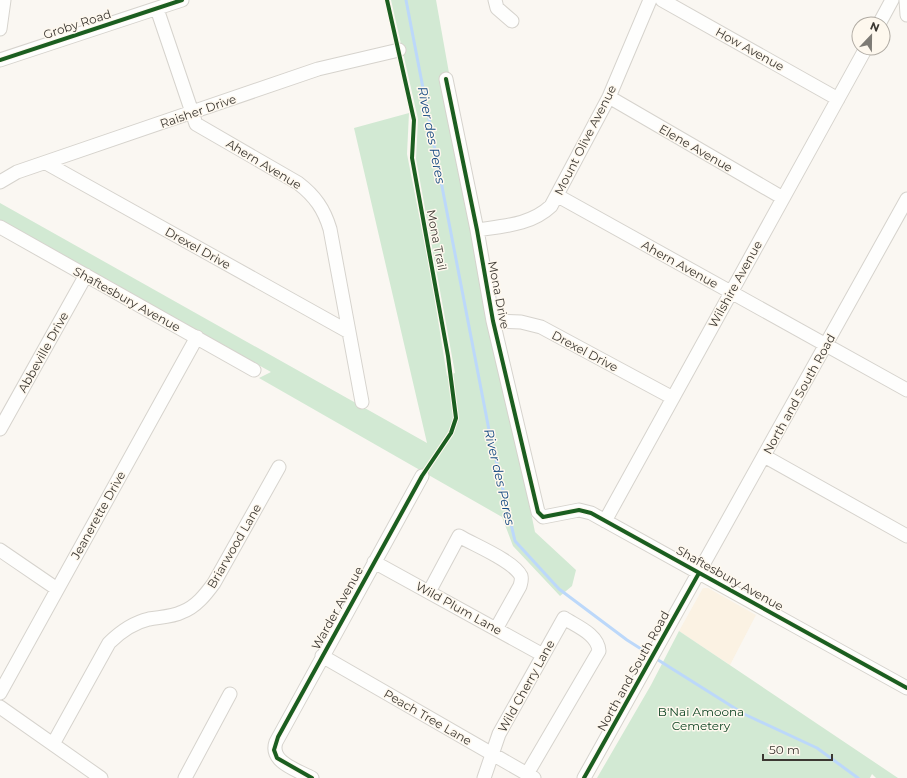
<svg xmlns="http://www.w3.org/2000/svg" width="907" height="778" viewBox="0 0 907 778" font-family="Montserrat,sans-serif">
<rect width="100%" height="100%" fill="#faf7f2"/>
<path fill="#fbf2e3" d="M703 588H708L756 615 730 665 679 631Z"/>
<path fill="#d2e9d3" d="M391 0H436L449 73 441 77 535 532 576 570 572 586 560 596 513 546 502 517 259 378 271 372 0 222V203L427 443 354 128 409 113 407 154 431 276 447 376 455 373 416 159 418 119Z
M679 631 898 778H876L872 774 870 778H597L651 685Z"/>
<g fill="none" stroke-linecap="round" stroke-linejoin="round">
<path stroke="#bcd8fa" stroke-width="3" d="M406 0 489 430 515 541 559 589 627 640 649 654
M655 658 744 714 817 748 858 778"/>
<defs>
<path id="minor" d="M495 0 497 8 512 21
M662 0 838 99
M906 0 907 15
M157 9 196 124 298 183C315 196 324 209 330 229L362 402
M879 24 892 0
M0 29 4 0
M0 60 182 0
M446 79 477 230 493 321 538 512 543 517 579 510 591 513 907 688
M609 97 783 198
M46 163 349 332
M0 182 17 172 318 69 399 50
M558 196 907 390
M0 227 254 370
M477 230C503 226 531 225 551 206L609 97 650 0
M493 321 521 322 541 327 673 398
M0 429 86 275
M764 456 907 536
M605 521 866 48
M0 550 57 589
M374 562 543 655
M429 592 459 536C474 545 514 561 521 576 522 580 521 582 520 586L496 629
M322 656 534 778
M0 693 197 337
M0 707 101 778
M53 744 109 643C120 632 132 623 149 619 160 617 172 617 182 612 196 607 206 594 214 583L279 467
M185 778 230 694
M312 778C297 770 269 762 276 742L422 476
M484 778 499 734 564 618C576 626 598 634 599 651L527 774
M584 778 907 199"/>
</defs>
<use href="#minor" stroke="#d6d3cd" stroke-width="15"/>
<use href="#minor" stroke="#fefefd" stroke-width="13"/>
<defs>
<path id="cycleway" d="M0 60 182 0
M446 79 477 230 493 321 538 512 543 517 579 510 591 513 907 688
M312 778 277 758 274 750 278 737 422 476 451 433 456 418 448 356 412 158 414 120 387 0
M584 778 699 573"/>
</defs>
<use href="#cycleway" stroke="#fef8ee" stroke-width="6"/>
<use href="#cycleway" stroke="#1b5e20" stroke-width="4"/>
</g>
<g text-anchor="middle" dominant-baseline="central" stroke-width="3" stroke-linejoin="round" paint-order="stroke">
<g font-size="12" fill="#3c3832" stroke="#fef8ee">
<text transform="translate(77 24) rotate(-18)">Groby Road</text>
<text transform="translate(750 49) rotate(29)">How Avenue</text>
<text transform="translate(198 111) rotate(-19)">Raisher Drive</text>
<text transform="translate(585 140) rotate(-63)">Mount Olive Avenue</text>
<text transform="translate(696 148) rotate(30)">Elene Avenue</text>
<text transform="translate(264 164) rotate(31)">Ahern Avenue</text>
<text transform="translate(437 240) rotate(79)">Mona Trail</text>
<text transform="translate(198 248) rotate(29)">Drexel Drive</text>
<text transform="translate(680 264) rotate(29)">Ahern Avenue</text>
<text transform="translate(735 284) rotate(-61)">Wilshire Avenue</text>
<text transform="translate(499 295) rotate(79)">Mona Drive</text>
<text transform="translate(127 299) rotate(29)">Shaftesbury Avenue</text>
<text transform="translate(585 351) rotate(28)">Drexel Drive</text>
<text transform="translate(43 352) rotate(-61)">Abbeville Drive</text>
<text transform="translate(799 394) rotate(-61)">North and South Road</text>
<text transform="translate(98 515) rotate(-61)">Jeanerette Drive</text>
<text transform="translate(234 546) rotate(-60)">Briarwood Lane</text>
<text transform="translate(730 578) rotate(29)">Shaftesbury Avenue</text>
<text transform="translate(337 608) rotate(-61)">Warder Avenue</text>
<text transform="translate(459 608) rotate(29)">Wild Plum Lane</text>
<text transform="translate(633 671) rotate(-61)">North and South Road</text>
<text transform="translate(526 686) rotate(-61)">Wild Cherry Lane</text>
<text transform="translate(428 717) rotate(30)">Peach Tree Lane</text>
</g>
<g font-size="12" fill="#063e1c" stroke="#fef8ee">
<text x="701" y="711">B'Nai Amoona<tspan x="701" dy="14">Cemetery</tspan></text>
</g>
<g font-size="13" font-style="italic" fill="#174b83" stroke="#fef8ee">
<text transform="translate(432 135) rotate(79)">River des Peres</text>
<text transform="translate(500 477) rotate(77)">River des Peres</text>
</g>
</g>
<g transform="translate(871 36) rotate(22)"><circle r="19" fill="#fef8ee" stroke="#b0aba3"/>
<path d="M0-3L7 15L0 10L-7 15Z" fill="#7e7b75"/>
<text y="-6" font-size="11" font-weight="bold" text-anchor="middle" fill="#3c3832">N</text>
</g>
<path d="M763 754v6h69v-6" fill="none" stroke="#3c3832" stroke-width="2"/>
<text x="769" y="754" font-size="12" fill="#3c3832" stroke="#fef8ee" stroke-width="3" paint-order="stroke">50 m</text>
</svg>
